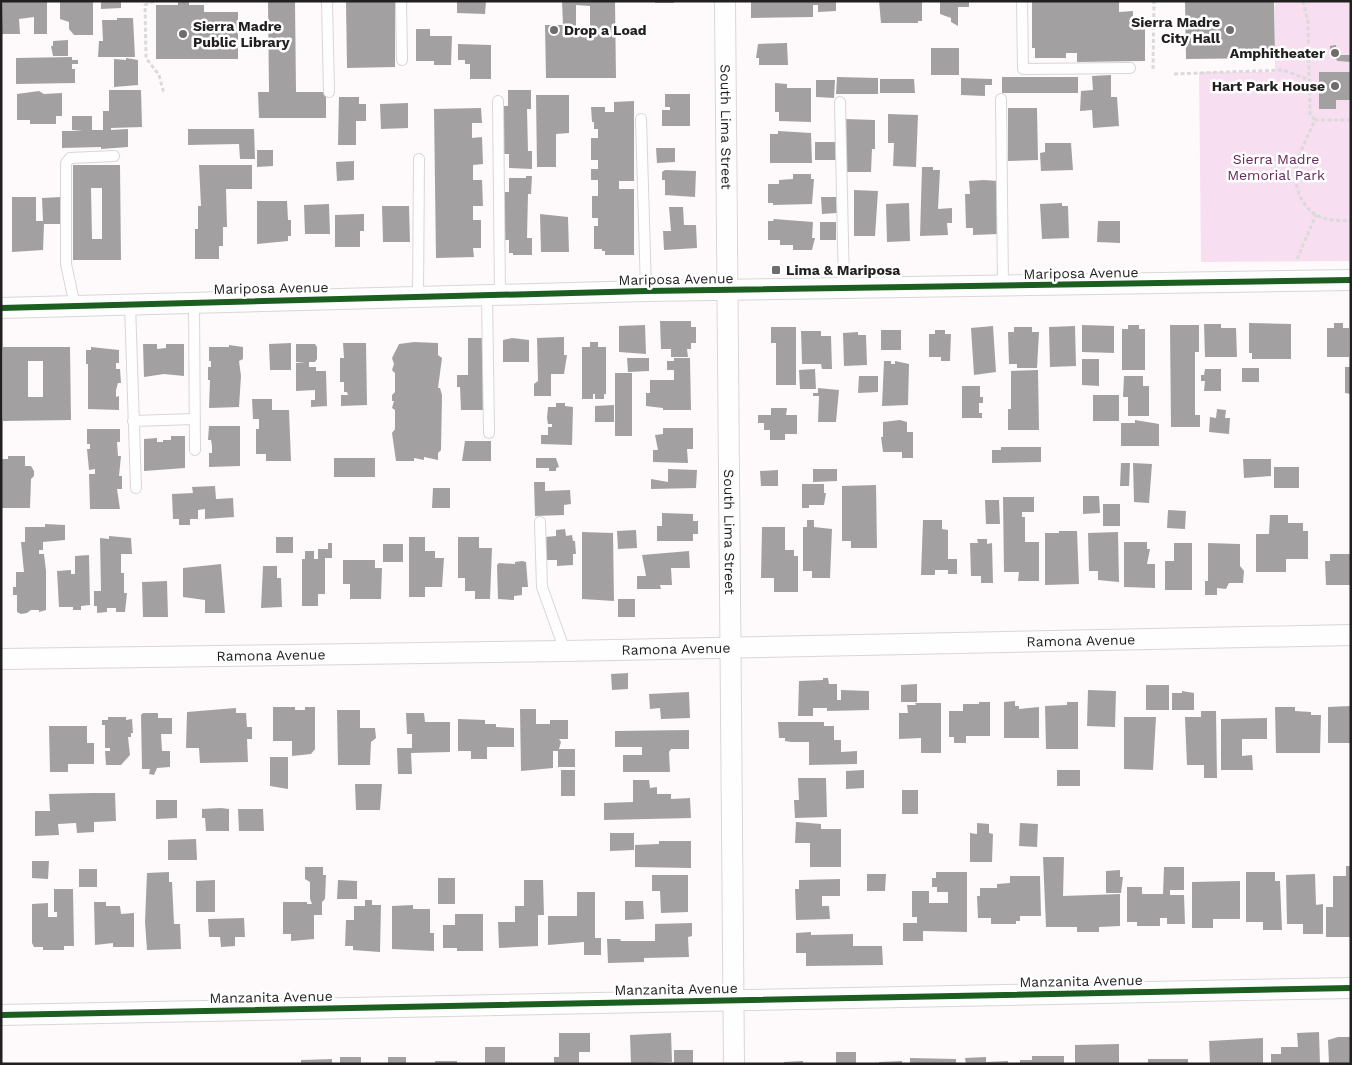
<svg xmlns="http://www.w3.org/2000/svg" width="1352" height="1065" viewBox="0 0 1352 1065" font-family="'Work Sans',sans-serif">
<rect width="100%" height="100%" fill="#fefafc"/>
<path fill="#f8def1" d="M1275 1H1351V261L1201 262 1199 72H1275Z"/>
<path fill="#a3a0a2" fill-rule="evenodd" d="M47 1V34H34V17L19 19 20 34H2L3 2Z
M60 1H93V35H74L69 29V22L60 19Z
M101 1H121V8L101 9Z
M178 1H189V5H204V12H238V59H156V5H178Z
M268 1H295L296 92H326V118H259L258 92H269Z
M346 1H395V67L347 68Z
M457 1H486L485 14 457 13Z
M562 1H615L616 78H546L545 25H563ZM576 5 590 6V32H576Z
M655 1H674V3H655Z
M751 1H836V11L818 12V5H813V17L751 18Z
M879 1H922V21H918V23H881Z
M940 1H969V7H958V26L951 22V18L940 14Z
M1032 1H1119V12L1133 11V30L1145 29V61L1077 62V53H1066V58H1035V48H1032Z
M1185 1H1274L1275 58 1186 59Z
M117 18H133L135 57H98L99 41H103L102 20H117Z
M416 29H430V36H452L451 65H434V61H416Z
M68 40V56H53L51 46H53V41Z
M787 43 788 65H759V58H756L758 44Z
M458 44 491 45V79H470V64H465V60H458Z
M1336 45 1337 51 1341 55H1351V62L1338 61 1330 55V46Z
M931 48H959V75H931Z
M72 57V60H78V64H72V69H75V83L16 84V58Z
M126 58 138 60V85L114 87V59L126 60Z
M1319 72H1351V100H1336V109H1319Z
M1111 75V97H1117L1119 126 1093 128 1092 110 1080 111 1081 91 1093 90 1092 76Z
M837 77 878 78V94H836Z
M1002 77H1078V93H1002Z
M961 78 992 79V85H985V96L961 95Z
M880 79H914L915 93H880Z
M816 80H835L834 98 816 97Z
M775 83 787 84V88H811V122L779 121V112H775Z
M109 90H141L142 127 111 128V130L128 129V147L101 149V147L62 148V131H83L72 130V116H92V130H103V111H109Z
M508 90H531V109H527L528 151H532V169L509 168V154H503V106H508Z
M39 91 44 94 62 93V116H56V124H30V120H17V94Z
M665 94H690V126H662V110H670V107H665Z
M536 95H569V133L556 134V167H537Z
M339 97H359V104H366V121H356V145H338Z
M634 101V181H619V189H634V255H605V251H602V249H594V226H598V218H592V196H598V180H591V169H598V160H591V138H598V129H594V122H592L591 107H605V112H614V102Z
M408 103V128L381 129 380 104Z
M481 108 482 123H472V138L482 137 483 164 473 165V180H482L483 206H473V220H481V248H473L474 257 436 258 434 109Z
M1008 108H1037L1038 160 1008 161Z
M888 114 918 115 916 167 893 166 894 143H888Z
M845 119 875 120V149H872L871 172H846Z
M188 129H254L255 159H240L239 144 188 145Z
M778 131 811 133 812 163H770V134H778Z
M815 142H836V160H815Z
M1045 143H1071L1073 170 1041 171 1040 153 1045 152Z
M656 148H675V162L657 163Z
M257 150H273V166L257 167Z
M354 161V180L337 181 336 162Z
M73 165H120L121 260H73ZM91 188H102V239H92Z
M199 165H252V189H226L227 227H223V246H219V259H195V229H198V206H201Z
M922 167H933V170H940L938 209 952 208V223H947L948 235 920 236Z
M665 170 696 171 695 197 665 195V180H662V172Z
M793 174H811V179H814L812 204 773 205V203H768V184H779V180L793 179Z
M526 176H532L531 194H528L527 238H532V255H513V253H509V240H503L504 192H509V178H526Z
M984 180 998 181V234L973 235V228H966L965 194H970L969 181Z
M854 190 878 191 875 236H854Z
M12 197H36V221H43L42 198 61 197 62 224H44L43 250 12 252Z
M821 197H836L837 213 822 214Z
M257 201H287L288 220H291V236H288V241L257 244Z
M909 203 910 241 887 242 886 204Z
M1062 203V206H1068L1069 238 1042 239 1040 204Z
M329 204 330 234H305L304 205Z
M382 206H409L410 242H383Z
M669 207H683L684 225H696L697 248 664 250 663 231H671Z
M364 214V231H360V247H335V215Z
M540 214 568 217 569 252H541Z
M774 219 813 222 812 238H815L812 250H793V245H780V240H768V221H773Z
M1098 221H1120V243L1097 242Z
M820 222H836V240H820Z
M660 321H691V327H696V343H691V349H687L688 357H671V349H661Z
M1249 323 1291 324V359H1252V353H1249Z
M1334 323H1343V328H1349V357H1327V328H1334Z
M1204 324H1221V328H1236L1237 357H1205Z
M645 325 646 354 619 352V326Z
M1082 325 1114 326V353L1082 352Z
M1128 325H1139V329H1145V370H1122V329H1128Z
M1170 325H1199V352H1195V415H1200V427H1171Z
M993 326 996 372 974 375 971 328Z
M1075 326 1076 366 1050 367 1049 327Z
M771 327H796V385H776V343H771Z
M1014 327H1032V332H1039L1037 368H1017V364H1009L1008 332H1014Z
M881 330H901V350H881Z
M935 330H945V334H951L950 361H941V357H929V334H935Z
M801 331H821V336H831L832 369H822L821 364H802Z
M858 332V335H866L867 365 844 366 843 333Z
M564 337V355H567L564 374H551V396H534V384L538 381 537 338Z
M468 338H484V410H461L460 387H457V375H468Z
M512 338 529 340V362H503V340Z
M414 342 438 343V355L442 358 438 388H440L442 395 441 450 438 453V460L424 457V460L414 458V461H396L392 433 395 429V410L392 408 394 401H392V395L395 392V373L392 370 394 364 392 358 399 344Z
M590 342H598V347H606V394H604V399H595V394H593V399H582V347H590Z
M291 343V370H270L269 344Z
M343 343H366L367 405 341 406V395H348L347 392H344V382H340V358H344Z
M143 344H157V349L166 348V344H184V376L164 374 144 377Z
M296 344H315L317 347V359L315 362H309V367H316V371H326L327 406 311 407V400H315V390L296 391V363H305L296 362Z
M229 345 243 347V359L239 361 241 376 239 407 209 408 210 380H208V367H211V361H209V347H229Z
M3 347H70L71 420 3 421ZM28 361H43V397H28Z
M91 347 119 350V363H116V369H120L121 383H118L116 390V397L119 396V410L88 409V364H86V350H91Z
M627 358H649V371L628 372Z
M674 358H690L691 410H663V408L646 406V393H650V380H674V370H667V361H674Z
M1082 359H1099V386L1082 385Z
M884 361H891V364H895V361L909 364 908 405 882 406Z
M1345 367H1351V394L1345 393Z
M1242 368H1259V382H1242Z
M815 369 816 389H800L799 370Z
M1205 369H1221V391H1204L1205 381H1201V375H1204Z
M1038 370 1039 430H1008V409H1011V371Z
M615 373H632V436H615Z
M859 376H878V392L858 393Z
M1124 376H1143V386H1149V416H1128V397H1123Z
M962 386H980V397H983V403H979V413H982V418H962Z
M818 388 839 390 836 422H818L819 396H813V393H818Z
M1093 395H1119V421H1093Z
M252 399H272V410H289L291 461H266V454H256V429H259V419H253Z
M556 403H565V406L573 407 572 445 541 444V435H548V427H552V424H548L547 418 548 407H556Z
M614 405V422H595V406Z
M771 408H787L786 415H797V434H785V440H770V430H764V423H758V415H771Z
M1217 409 1226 410 1225 418H1230L1229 434 1209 432 1210 417 1216 418Z
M900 420 907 422V432H913V458H902V452H883L881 437H883V422Z
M1135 420 1159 424V446H1121V423H1135Z
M209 426H240V466L209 467V453H212V446L211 440H208Z
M663 428H693V449H687L688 463 653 462V450H658L655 435 663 434Z
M87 429H120V442H117L118 456H121L119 476H122V489H117L120 509H90L89 474H95V469L89 470 87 449H90V444H87Z
M171 436H185V468L144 471V439L157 438V442H163V440H171Z
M465 441H491V461H462Z
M1001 447H1041V462L992 463V450H1001Z
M8 456H25V466H31L34 471V476L31 479 30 508H2V459H8Z
M334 458H375V477H334Z
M536 458H556L559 467 556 468V471H549V468H536Z
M1243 459H1271V476L1244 478Z
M1121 463H1130L1129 486H1120Z
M1133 463 1152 464 1149 503 1134 502Z
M1274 467H1299V488H1274Z
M668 469 697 470 696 488 651 489V479L668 482Z
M813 469H837V481L813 482Z
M778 470V486H761L760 471Z
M534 482H545V491L570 490 571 504 564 505V515L535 516Z
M802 484H824V493H826L824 505H809V508H802Z
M876 485 877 548H851V541H842V486Z
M215 486 216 499 233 498 234 517 205 519V509L198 510V519H190V525H179V519H173L172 494 193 493 192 487Z
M433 488H450V508H432Z
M1083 496H1099L1100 513 1083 514Z
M1003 497H1034V512H1022V517H1025V542H1039V581H1018L1019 572H1004Z
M985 500H999L1000 524H986Z
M1103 504H1120V526H1103Z
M1168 510 1186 511 1185 529 1167 528Z
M662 513 693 514V521H698V534H693V541H657V526H662Z
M1270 515H1288V523H1303V531H1308V559H1286V572H1256V534H1269Z
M807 520H814V527L832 529 830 578H812V571H803V527H807Z
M923 520H942V529L948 530V559H957V574H948V570H935V575H921Z
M45 524 65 525V540L43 542V550H39V554H44L46 571V610L39 612V610H31L27 613 21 614 17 612V595H13V587H16V572H24L21 542H25V527H45Z
M762 527H785V550H794V556H798V592H774V578H761Z
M565 529 566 536 572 535 573 541H575L576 554H573V565L557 566V560H546L545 537 556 536V530Z
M636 530 637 548 618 549 617 531Z
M1059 531H1077L1079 584 1045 585V533H1059Z
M582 532 613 533 614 601 582 599Z
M1118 532 1119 582 1098 580V571H1089L1088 533Z
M109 536 131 538 132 554H121V573H124V593H127L125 612H116V608H107V612L97 613V606H94V591H101L100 538 109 539Z
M276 537H293V553H276Z
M409 537H425V551H435V558H444L442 587H425V597H409Z
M458 537H479V548H492L490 599H475V591H465V578H458Z
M977 539H987V544L992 543 993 583H981V576H971L970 543H978Z
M1124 542H1147V549H1150L1147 564H1155V588L1124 587Z
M328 543H332V558H325V594H318V606H302V559H305V551H314V559H318V549H328Z
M1174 543H1192V590H1165V561H1174Z
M1208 543 1240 544V566L1244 571 1243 583H1229L1226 589 1217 588V595H1205V581H1208Z
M383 544H403V562H383Z
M689 551 690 568H671L672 585H660L661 589H637V576H646L642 555Z
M1330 554H1351V585H1326L1325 561H1330Z
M89 555 90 605 81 606V610H73V607H59L57 571 71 570V574H75V556Z
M343 560H375V568H382L381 599H350V584H343Z
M522 561 526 562 528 587H522V595L514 596V600L498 599 497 565 499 563 515 564V562Z
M221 564 225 613H205V600L183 597V568Z
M263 566H277V578H281L282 607 261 608Z
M167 581 168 617H143L142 582Z
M618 599H635V617H618Z
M628 673V689L612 690 611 674Z
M823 678H828L829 684H837V700H841V690L869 691V710L827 711V708H813V716H798L799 681 823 680Z
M917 684V702H901V685Z
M1146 685H1169V710H1146Z
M1088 690 1116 691 1115 727 1087 726Z
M1182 691 1194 693V710H1172V693H1182Z
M689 692 690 718 661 719 660 708 650 709 649 694Z
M1015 701V706H1019V709L1039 707V738H1004V702Z
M979 702H990V736H966V743H954V737H949V711H963V704H979Z
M1067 702H1078V749H1046L1045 706 1067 705Z
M915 703H941V753H921V738L899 739V713H908L907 705H916Z
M1351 706V743H1328V707Z
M273 707H295V710H305V707H315V749L311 754 292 756V741H273Z
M1275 707H1295V711L1311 712V715H1321L1320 753H1276Z
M236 708V713H246L247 727H252V739H247L248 762 200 763 199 748H186L187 712Z
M520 709H536V724H550V720H568V739H559L561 742 559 749H575V767H558V751H553V768L521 771Z
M337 710H360V728H375L376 738 371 742 370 765H338Z
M1201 711H1216L1217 778H1204V765H1187L1185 717H1201Z
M143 713H158V718H172V734H161L162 751H170V767L157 768 154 775 149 774 150 769H142L141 715Z
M406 713H424L425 722H450V752L411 753 412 774H398L397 748H412V734H407Z
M108 717H126V720L132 719 133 733H131V737H128L130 755 121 765H106L105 751H110V748H105V725H102V720H108Z
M1124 717H1156L1153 770 1124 769Z
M1267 718V739H1242V756L1252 755 1253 770H1221V719Z
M458 719 485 720V724H496V727L514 728V747H487V759H471V751H458Z
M778 722H824V726H834V740H841V752L857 751V764L809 765V742H791L785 741V738H779Z
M49 726H87V743H94V764H68V772H50Z
M689 730V749H671L669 752 670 772H623V755H642V747H615V731Z
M270 757H288V789L270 786Z
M561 770H575V796H561Z
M864 770V788L846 789V771Z
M1057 770H1080V786H1057Z
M798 778H826L827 817 795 818 794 800H799Z
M633 780H649L650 788 657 787V794H671V799L690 798 691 818 604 820V803L633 802Z
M355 784H382L380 810H356Z
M902 790H918V814H902Z
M93 793H115L116 821 94 822V832L77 833 76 823 58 824 59 835 35 836V811H50L49 794Z
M156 800H177V818L156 819Z
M221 808 229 809V831H206L205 818H202V809Z
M238 809H263L264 831H239Z
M796 822 821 824V829H841V867H810V843H795Z
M977 823 989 824V833L993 834 992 862H970V833L977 834Z
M1020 823 1038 824 1037 847 1019 846Z
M610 833H634V850L610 851Z
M196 839 197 860H168V840Z
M659 841H691V868L635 867V845L659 844Z
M1043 857H1064L1063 896 1120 894V926L1099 927V932H1077V927H1046Z
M32 861H49L48 879 32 878Z
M1346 866H1351V937H1326V907H1333V876H1346Z
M305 867H323V875H326L325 899 322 902V915H314V939L291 941V934H283V902H307V904H312L310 899V882L305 879Z
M1164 867H1184V890H1170V895H1184L1185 924H1167V918H1160V926H1137V922H1127V887H1142V894H1163Z
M79 869H97V887H79Z
M1120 870V877H1123L1121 893H1106V871Z
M169 872V882H172L174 924H180L181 949 147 950 145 922 147 873Z
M936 872H967V932L923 931V941H903V923H917V917H912V891H929V903H948V892H937V887H932V878H936Z
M1246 872H1275V881H1280L1282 930H1263V922H1246Z
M867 874H886L885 891H867Z
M1315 874 1316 905 1323 904V934H1303V924H1287L1286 875Z
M652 875H688V912L661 913 660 891H652Z
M1010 876H1040L1041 916H1020V921H1016V924H991V918H978L977 896H980V888H997V884L1010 883Z
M438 878H455V904H438Z
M840 879V896H822V906H829L830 919 796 920 795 889H799V880Z
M215 880V912H196V881Z
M338 880 357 881V899H337Z
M524 880H543L544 915H538V946L499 948 498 922H515V906H524Z
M1240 881V919H1213V928H1192V882Z
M54 889H73L74 946H64V950H43V947H34L32 943V904L48 903V917H57V912H54Z
M577 892H595V938H601V955H584V942L548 945V916H577Z
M365 900H372V905H381L380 952 353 950V946H345L346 920H354V906H365Z
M625 901H643L644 919 625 920Z
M94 902H106V906H120L121 914 134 913V947H113V943L95 945Z
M413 905V909H430V933H434V951L392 949V906Z
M455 914H483V951H457V948H443V925H455Z
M244 918 245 937H235V946L221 947 220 937H209L208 919Z
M692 923V936L688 937 689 957 644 958V962L608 963 607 939H620L621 941H655V924Z
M811 932V935L853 934V946H882L883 965 806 966V953H796V933Z
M1319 1032 1320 1064H1271V1054H1281V1047H1298L1297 1033Z
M559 1033H590V1052H579V1064H554V1057H559Z
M671 1033 672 1062 631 1064 630 1035Z
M1338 1037H1351V1064H1329L1328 1040Z
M1263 1038V1064H1210L1209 1041Z
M1119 1044V1064H1075V1045Z
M485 1047H505V1064H485Z
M674 1050H693V1064H674Z
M836 1052H856V1064H836Z
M1032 1056H1064V1064H1020V1060H1032Z
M340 1057H361V1064H340Z
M388 1057H406V1064H388Z
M986 1057V1062L1008 1061V1064H966L965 1058Z
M910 1058 956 1059V1064H910Z
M332 1059V1064H301V1060Z
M1148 1059H1188V1064H1148Z
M435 1061H457V1064H435Z
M803 1061V1064H784V1062Z
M902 1061V1064H879V1062Z"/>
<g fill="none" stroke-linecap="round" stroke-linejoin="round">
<defs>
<path id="service" d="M327 1 329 92
M401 1 402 60
M1022 1 1023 69 1130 68
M1001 99 1003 286
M498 101 500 295
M840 102 844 288
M641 119 646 291
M487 296 489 433
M418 297 419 159
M194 303 195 450
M130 304 136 488
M75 306 66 264V163L70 158 114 156
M133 421 194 419
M540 522 542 587 565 651"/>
<g id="minor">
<path id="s1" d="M725 1 734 1064"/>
<path d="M1 308 646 291 1351 280"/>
<path id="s2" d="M1 659 565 651 1351 635"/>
<path d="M1 1015 1351 988"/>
</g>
</defs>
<use href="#service" stroke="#d9d6d7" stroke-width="12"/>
<use href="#minor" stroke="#d9d6d7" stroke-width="22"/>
<path stroke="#dadada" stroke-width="3" stroke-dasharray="4 2.5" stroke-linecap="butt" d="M154 1 145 5 146 58 159 75 164 94
M1303 1 1308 22 1310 114 1315 120
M1153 69 1154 2
M1174 74 1283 70 1307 79
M1351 120H1315C1308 135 1300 151 1296 167 1293 185 1301 206 1316 215 1326 221 1340 220 1351 221
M1297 259 1316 215"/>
<use href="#service" stroke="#fffeff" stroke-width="10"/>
<use href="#minor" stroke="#fffeff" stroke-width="20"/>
<defs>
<path id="cycleway" d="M1 308 646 291 1351 280
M1 1015 1351 988"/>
</defs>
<use href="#cycleway" stroke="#fff" stroke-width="9"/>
<use href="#cycleway" stroke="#1b5e20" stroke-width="6"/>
</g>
<g fill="#6e6c6d" stroke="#fff" stroke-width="2">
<circle cx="554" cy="30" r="5"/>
<circle cx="1230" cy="30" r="5"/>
<circle cx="183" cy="34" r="5"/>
<circle cx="1335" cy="53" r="5"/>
<circle cx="1335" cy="86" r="5"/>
<rect x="771" y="265" width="10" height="10" rx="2.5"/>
</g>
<g text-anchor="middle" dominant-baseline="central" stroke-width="5" stroke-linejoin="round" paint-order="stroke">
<g font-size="14" font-weight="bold" fill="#211f20" stroke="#fff" text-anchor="end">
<text x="1220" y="22">Sierra Madre<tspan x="1220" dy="16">City Hall</tspan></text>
<text x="193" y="26" text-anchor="start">Sierra Madre<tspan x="193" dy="16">Public Library</tspan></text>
<text x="564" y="30" text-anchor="start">Drop a Load</text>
<text x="1325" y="53">Amphitheater</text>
<text x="1325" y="86">Hart Park House</text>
<text x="786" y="270" text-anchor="start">Lima &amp; Mariposa</text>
</g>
<g font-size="14" fill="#211f20" stroke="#fff">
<text stroke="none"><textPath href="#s1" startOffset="126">South Lima Street</textPath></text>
<text transform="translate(1081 273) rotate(-1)">Mariposa Avenue</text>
<text transform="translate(676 279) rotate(-1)">Mariposa Avenue</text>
<text transform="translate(271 288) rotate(-1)">Mariposa Avenue</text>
<text stroke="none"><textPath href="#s1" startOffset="531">South Lima Street</textPath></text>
<text stroke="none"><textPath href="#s2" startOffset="1080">Ramona Avenue</textPath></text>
<text stroke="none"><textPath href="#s2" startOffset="675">Ramona Avenue</textPath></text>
<text stroke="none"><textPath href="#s2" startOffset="270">Ramona Avenue</textPath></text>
<text transform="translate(1081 981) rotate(-1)">Manzanita Avenue</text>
<text transform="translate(676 989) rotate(-1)">Manzanita Avenue</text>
<text transform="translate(271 997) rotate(-1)">Manzanita Avenue</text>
</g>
<g font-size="14" fill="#66295b" stroke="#fff">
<text x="1276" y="159">Sierra Madre<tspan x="1276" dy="16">Memorial Park</tspan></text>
</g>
</g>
<rect width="1352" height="1065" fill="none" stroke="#211f20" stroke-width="5"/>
</svg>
